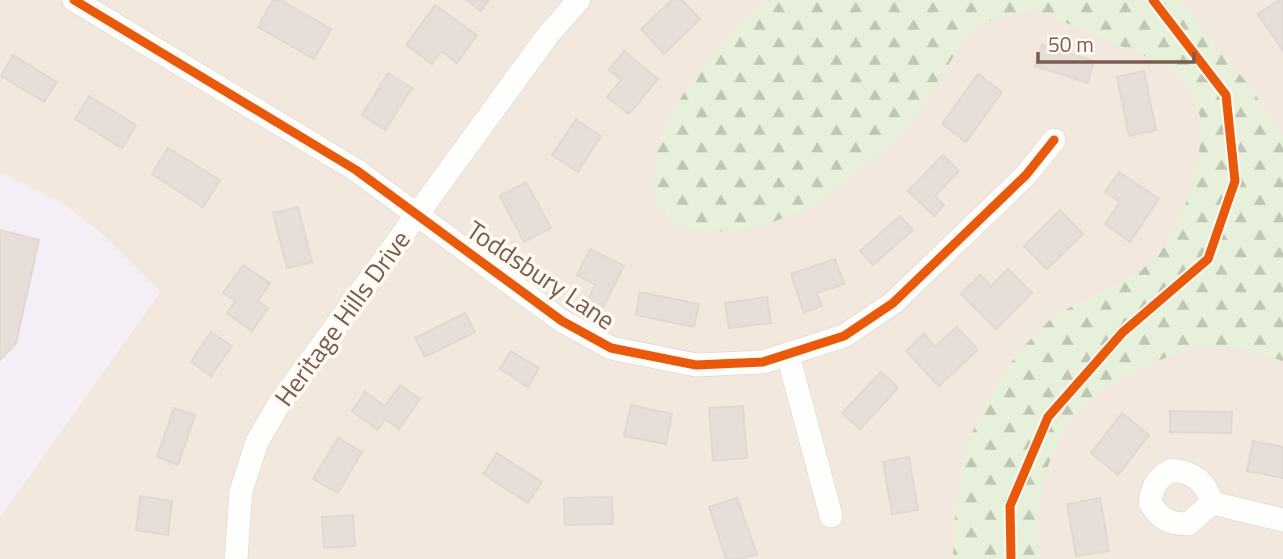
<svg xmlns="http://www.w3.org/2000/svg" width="1283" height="559" viewBox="0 0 1283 559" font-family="'Titillium Web',sans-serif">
<defs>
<pattern id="forest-firs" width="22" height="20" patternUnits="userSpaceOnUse" patternTransform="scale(1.75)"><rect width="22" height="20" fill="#e7f0db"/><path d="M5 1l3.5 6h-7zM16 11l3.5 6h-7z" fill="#c0c6b4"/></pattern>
</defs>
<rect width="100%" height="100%" fill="#f9f5f0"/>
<path fill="#f2e8de" d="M0 0H1283V559H0V517L160 292 104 236 68 207 0 173Z"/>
<path fill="#f6eef6" d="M0 173 68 207 104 236 160 291 0 517Z"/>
<path fill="url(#forest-firs)" d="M768 0H1179L1247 83 1283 135V361L1238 347 1196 346 1152 363 1105 387 1066 422 1043 478 1037 530 1041 559H953L956 503 966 446 987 401 1019 351 1054 316 1141 271 1164 247 1185 206 1199 154 1201 119 1190 88 1168 66 1036 10 999 17 971 29 911 123 890 145 811 207 768 224 727 232 688 228 670 220 653 201C653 182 653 160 660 142 679 86 725 38 768 0Z"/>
<path fill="#e6ded7" stroke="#e2d8d2" stroke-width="2" d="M273 0H281L331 29 314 59 258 27Z
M466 0H489L481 11Z
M672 0H682L700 19 664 54 641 29Z
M1279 0H1283V51L1258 14Z
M435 5 477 35 457 63 441 51 432 64 406 45Z
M1042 45 1094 61 1088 83 1035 66Z
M624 51 658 79 629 114 607 97 621 80 609 70Z
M13 55 57 82 44 102 1 76Z
M1144 71 1156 130 1129 136 1117 77Z
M388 73 412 88 385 130 362 115Z
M978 74 1002 92 966 142 942 124Z
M89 96 136 125 122 148 75 119Z
M576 119 601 136 578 172 552 155Z
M168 148 220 180 203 207 152 174Z
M943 155 959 171 935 196 944 205 934 216 908 191Z
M1119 172 1159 199 1130 242 1105 224 1120 202 1105 192Z
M526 182 551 228 524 242 500 196Z
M298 207 312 262 287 268 273 213Z
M1060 210 1083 234 1047 269 1024 246Z
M900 216 913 230 873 265 860 251Z
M0 230 39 240 16 343 0 360Z
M590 249 624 266 603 308 588 300 595 285 577 275Z
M835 259 844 284 817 293 822 306 804 313 791 274Z
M243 265 270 283 258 301 268 308 252 331 227 313 235 301 223 293Z
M1008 269 1032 293 996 329 961 294 980 275 991 286Z
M640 292 699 304 694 327 636 315Z
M767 297 771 323 729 328 725 303Z
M465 313 475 332 425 357 415 338Z
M957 327 978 350 939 386 906 351 924 334 935 347Z
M211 332 232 346 211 376 191 362Z
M511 351 539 368 528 387 500 369Z
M881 372 898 388 860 429 842 413Z
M400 385 420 399 399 429 385 419 378 430 352 411 365 392 385 406Z
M631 405 672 414 666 444 624 436Z
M743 406 747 458 713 461 709 408Z
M174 408 195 415 178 465 157 457Z
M1170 411 1232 412 1231 433 1170 432Z
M1122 413 1149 435 1118 475 1091 453Z
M338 438 362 452 338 493 313 479Z
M1253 441 1283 447V478L1247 471Z
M497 453 542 482 528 503 483 474Z
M909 457 918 510 892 514 883 462Z
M140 496 172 501 168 535 136 530Z
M612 497 613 524 565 525 564 498Z
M737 498 757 554 742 559H726L709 507Z
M1100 498 1109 551 1076 556 1067 504Z
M353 515 355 546 324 548 322 517Z"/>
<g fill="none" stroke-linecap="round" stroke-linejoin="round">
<defs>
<path id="minor" d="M74 0 356 170 562 321 611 348 696 365 763 362 844 336 893 303 1026 175 1054 140
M788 355 831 516
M1172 470C1193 472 1206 482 1212 503L1188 524C1169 524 1160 519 1150 503 1152 486 1157 478 1172 470Z
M1212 503 1283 520
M236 559 241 491 257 442 279 404 548 35 579 0"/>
</defs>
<use href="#minor" stroke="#d7d1cb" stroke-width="24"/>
<use href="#minor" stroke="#fefefd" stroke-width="23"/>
<defs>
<path id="cycleway" d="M74 0 356 170 562 321 611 348 696 365 763 362 844 336 893 303 1026 175 1054 140
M1011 559 1010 506 1048 417 1123 332 1208 259 1235 181 1226 95 1153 0"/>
</defs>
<use href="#cycleway" stroke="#fffaf3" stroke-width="13"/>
<use href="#cycleway" stroke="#e8590c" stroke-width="9"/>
</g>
<g text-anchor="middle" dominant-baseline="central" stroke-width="7" stroke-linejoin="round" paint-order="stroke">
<g font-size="26" fill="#7a5c4d" stroke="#fffaf3">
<text transform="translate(541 275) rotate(34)">Toddsbury Lane</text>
<text transform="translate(342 318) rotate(-54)">Heritage Hills Drive</text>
</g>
</g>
<path d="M1038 52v10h156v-10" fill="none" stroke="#7a5c4d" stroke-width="3.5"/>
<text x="1048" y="52" font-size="21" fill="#7a5c4d" stroke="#fffaf3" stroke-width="5" paint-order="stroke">50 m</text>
</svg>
